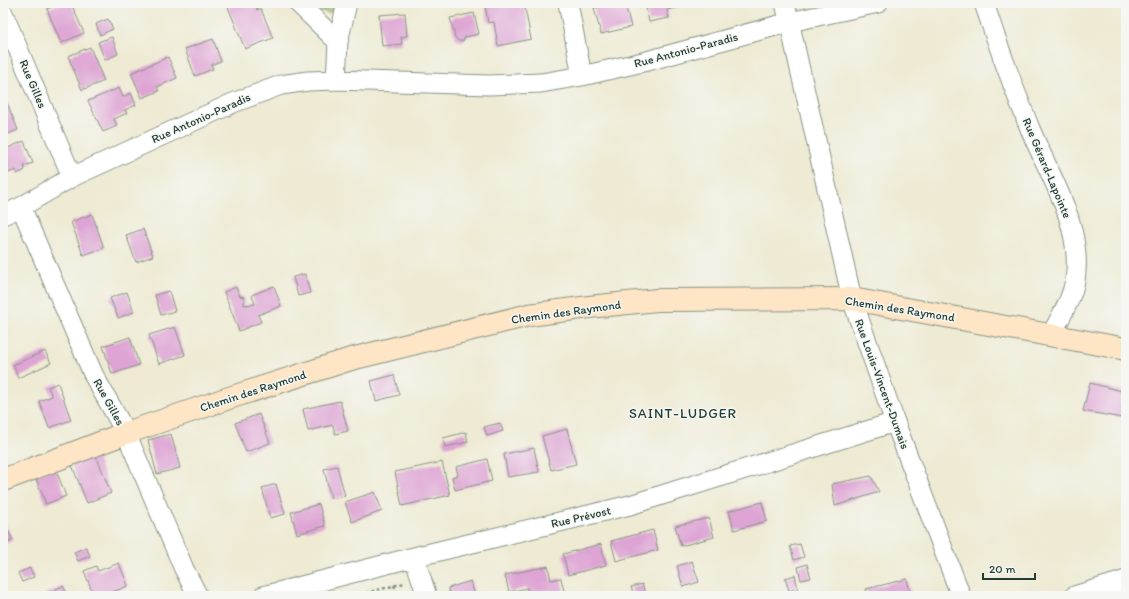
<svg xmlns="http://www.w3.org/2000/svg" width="1129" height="599" viewBox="0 0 1129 599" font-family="Itim,sans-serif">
<rect width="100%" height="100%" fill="#f6f6f2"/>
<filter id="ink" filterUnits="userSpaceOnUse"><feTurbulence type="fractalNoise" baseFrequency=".025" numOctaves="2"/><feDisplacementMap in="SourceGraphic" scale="8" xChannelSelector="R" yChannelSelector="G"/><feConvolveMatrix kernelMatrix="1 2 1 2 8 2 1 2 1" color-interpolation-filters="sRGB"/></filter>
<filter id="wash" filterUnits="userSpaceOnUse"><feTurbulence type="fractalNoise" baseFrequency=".012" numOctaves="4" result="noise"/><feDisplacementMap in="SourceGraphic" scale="16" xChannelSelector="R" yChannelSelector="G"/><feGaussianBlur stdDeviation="0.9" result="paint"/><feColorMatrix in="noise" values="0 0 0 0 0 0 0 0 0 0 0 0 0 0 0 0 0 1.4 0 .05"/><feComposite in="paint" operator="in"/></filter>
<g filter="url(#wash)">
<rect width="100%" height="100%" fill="#eeead3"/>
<path fill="#a1c36c" stroke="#608050" d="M310 3H336L334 10 329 13 318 10Z"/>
<g id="blocks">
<path fill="#dea4d4" d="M61 3H71L84 33 61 43 47 9Z
M239 3H254L257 10 261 9 273 38 245 49 228 7Z
M500 3H524L531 39 498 46 494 22 488 23 485 6Z
M614 3H625L631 27 601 34 594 8Z
M645 3H687L688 5 667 10 669 18 649 22Z
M405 13 407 36 401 37 402 44 382 46 379 15Z
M474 13 479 34 465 37 463 41H458L455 37 450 18Z
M108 19 113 29 100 35 96 24Z
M112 37 118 54 105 60 98 42Z
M213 39 221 61 211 65 213 69 195 76 185 49Z
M90 47 104 81 82 90 68 56Z
M168 57 177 78 157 87 159 91 142 98 131 73Z
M119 88 123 97 131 93 136 105 125 110 127 113 114 119 117 126 103 132 88 101Z
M3 93 18 130 3 136Z
M24 141 33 163 24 166 25 170 17 174 16 170 3 175V150Z
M92 214 104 248 83 255 71 222Z
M143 229 153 256 136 262 126 235Z
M305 274 310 293 298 296 293 277Z
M274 286 281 306 258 315 261 322 239 331 224 292 236 287 240 296 244 297V305L255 304 252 295Z
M169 291 175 311 161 315 155 295Z
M127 292 134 312 118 318 110 298Z
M175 327 185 355 159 364 149 335Z
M130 337 139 365 112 374 103 346Z
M45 351 51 363 18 378 13 365Z
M394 375 399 395 376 401 371 381Z
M58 383 71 420 49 428 39 401 52 396 48 387Z
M1090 383 1126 392 1122 418 1083 411Z
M340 401 348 431 335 434 333 425 308 431 303 409Z
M259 414 270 443 246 452 235 423Z
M500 423 503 431 487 436 484 427Z
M567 429 576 464 551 470 542 436Z
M466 432 468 442 445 447 443 438Z
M171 434 180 468 157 474 148 440Z
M534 448 539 472 508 477 504 454Z
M95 453 111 493 87 503 71 463Z
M487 459 492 481 455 490 452 477 458 475 456 467Z
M442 462 450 495 402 506 395 472Z
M337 466 345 496 331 499 324 469Z
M55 468 66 496 46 504 35 476Z
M871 476 879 492 835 506 832 484Z
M276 484 285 514 270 518 262 488Z
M375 492 382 511 352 522 345 502Z
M762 502 767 521 734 530 729 511Z
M319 504 325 526 297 534 291 512Z
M709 518 714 537 681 546 675 526Z
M3 520 13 540 3 545Z
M653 530 658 550 616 561 611 541Z
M601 544 606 565 568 575 563 554Z
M800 544 804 557 794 560 790 546Z
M86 547 90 556 78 561 74 552Z
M692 561 699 582 683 587 677 566Z
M119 563 128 586 102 596H94L84 571 96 566 98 571Z
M807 564 811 578 801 580 798 567Z
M548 566 551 580 561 578 565 596H529L527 588 509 592 505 575Z
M30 568 34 577 22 582 18 573Z
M795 575 798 589 789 591 785 578Z
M907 579 911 596H868L866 589Z
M471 581 475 596H450L448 588Z
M642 584 646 596H634L631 587Z
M63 586 68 596H40Z"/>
</g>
</g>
<g filter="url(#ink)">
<use href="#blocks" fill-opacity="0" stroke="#869484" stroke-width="1"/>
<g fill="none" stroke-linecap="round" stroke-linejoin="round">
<defs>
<path id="street" d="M298 3 338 42 347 3
M568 3 582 76
M785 3 852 299 895 422 961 596
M984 3C998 46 1014 89 1031 131 1049 174 1080 222 1076 271 1075 295 1062 314 1051 335
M3 13 72 177
M336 80 338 42
M21 207 94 376 126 433 184 569 198 596
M3 215 21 207 72 177 233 103 281 85 308 81 336 80 489 85 541 83 582 76 647 61 790 22 878 3
M414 557 427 596
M263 596 414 557 630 505 895 422
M1074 596 1126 580"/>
<path id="secondary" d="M3 480 126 433 232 397 351 359 529 315 589 307 657 300 852 299 1126 349"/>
</defs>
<use href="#street" stroke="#869484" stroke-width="21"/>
<use href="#secondary" stroke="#869484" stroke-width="24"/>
<path stroke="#869484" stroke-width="2.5" stroke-dasharray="3 3" stroke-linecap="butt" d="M394 585 398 596
M354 596 404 583"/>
<use href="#street" stroke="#fff" stroke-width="19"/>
<use href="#secondary" stroke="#fde5c5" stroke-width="22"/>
</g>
</g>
<g text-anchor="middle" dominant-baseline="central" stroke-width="3" stroke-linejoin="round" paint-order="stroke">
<g font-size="12" fill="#1f3d34" stroke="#f6f6f2">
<text transform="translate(686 50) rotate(-15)">Rue Antonio-Paradis</text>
<text transform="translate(33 84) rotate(67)">Rue Gilles</text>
<text transform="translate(201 118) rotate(-24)">Rue Antonio-Paradis</text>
<text transform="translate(1047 168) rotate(67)">Rue Gérard-Lapointe</text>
<text transform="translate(900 309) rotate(9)">Chemin des Raymond</text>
<text transform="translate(566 312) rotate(-8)">Chemin des Raymond</text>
<text transform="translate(882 384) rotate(70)">Rue Louis-Vincent-Dumais</text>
<text transform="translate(253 391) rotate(-18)">Chemin des Raymond</text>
<text transform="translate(109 402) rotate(61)">Rue Gilles</text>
<text transform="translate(581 517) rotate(-13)">Rue Prévost</text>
</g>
<g font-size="14" letter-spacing="1" fill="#1f3d34" stroke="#f6f6f2">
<text x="683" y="413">SAINT-LUDGER</text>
</g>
</g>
<rect width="1129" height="599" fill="none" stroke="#f6f6f2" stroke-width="16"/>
<path d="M983 573v6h52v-6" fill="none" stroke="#1f3d34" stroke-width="2"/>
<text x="989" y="573" font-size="12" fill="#1f3d34" stroke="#f6f6f2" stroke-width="3" paint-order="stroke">20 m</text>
</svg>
